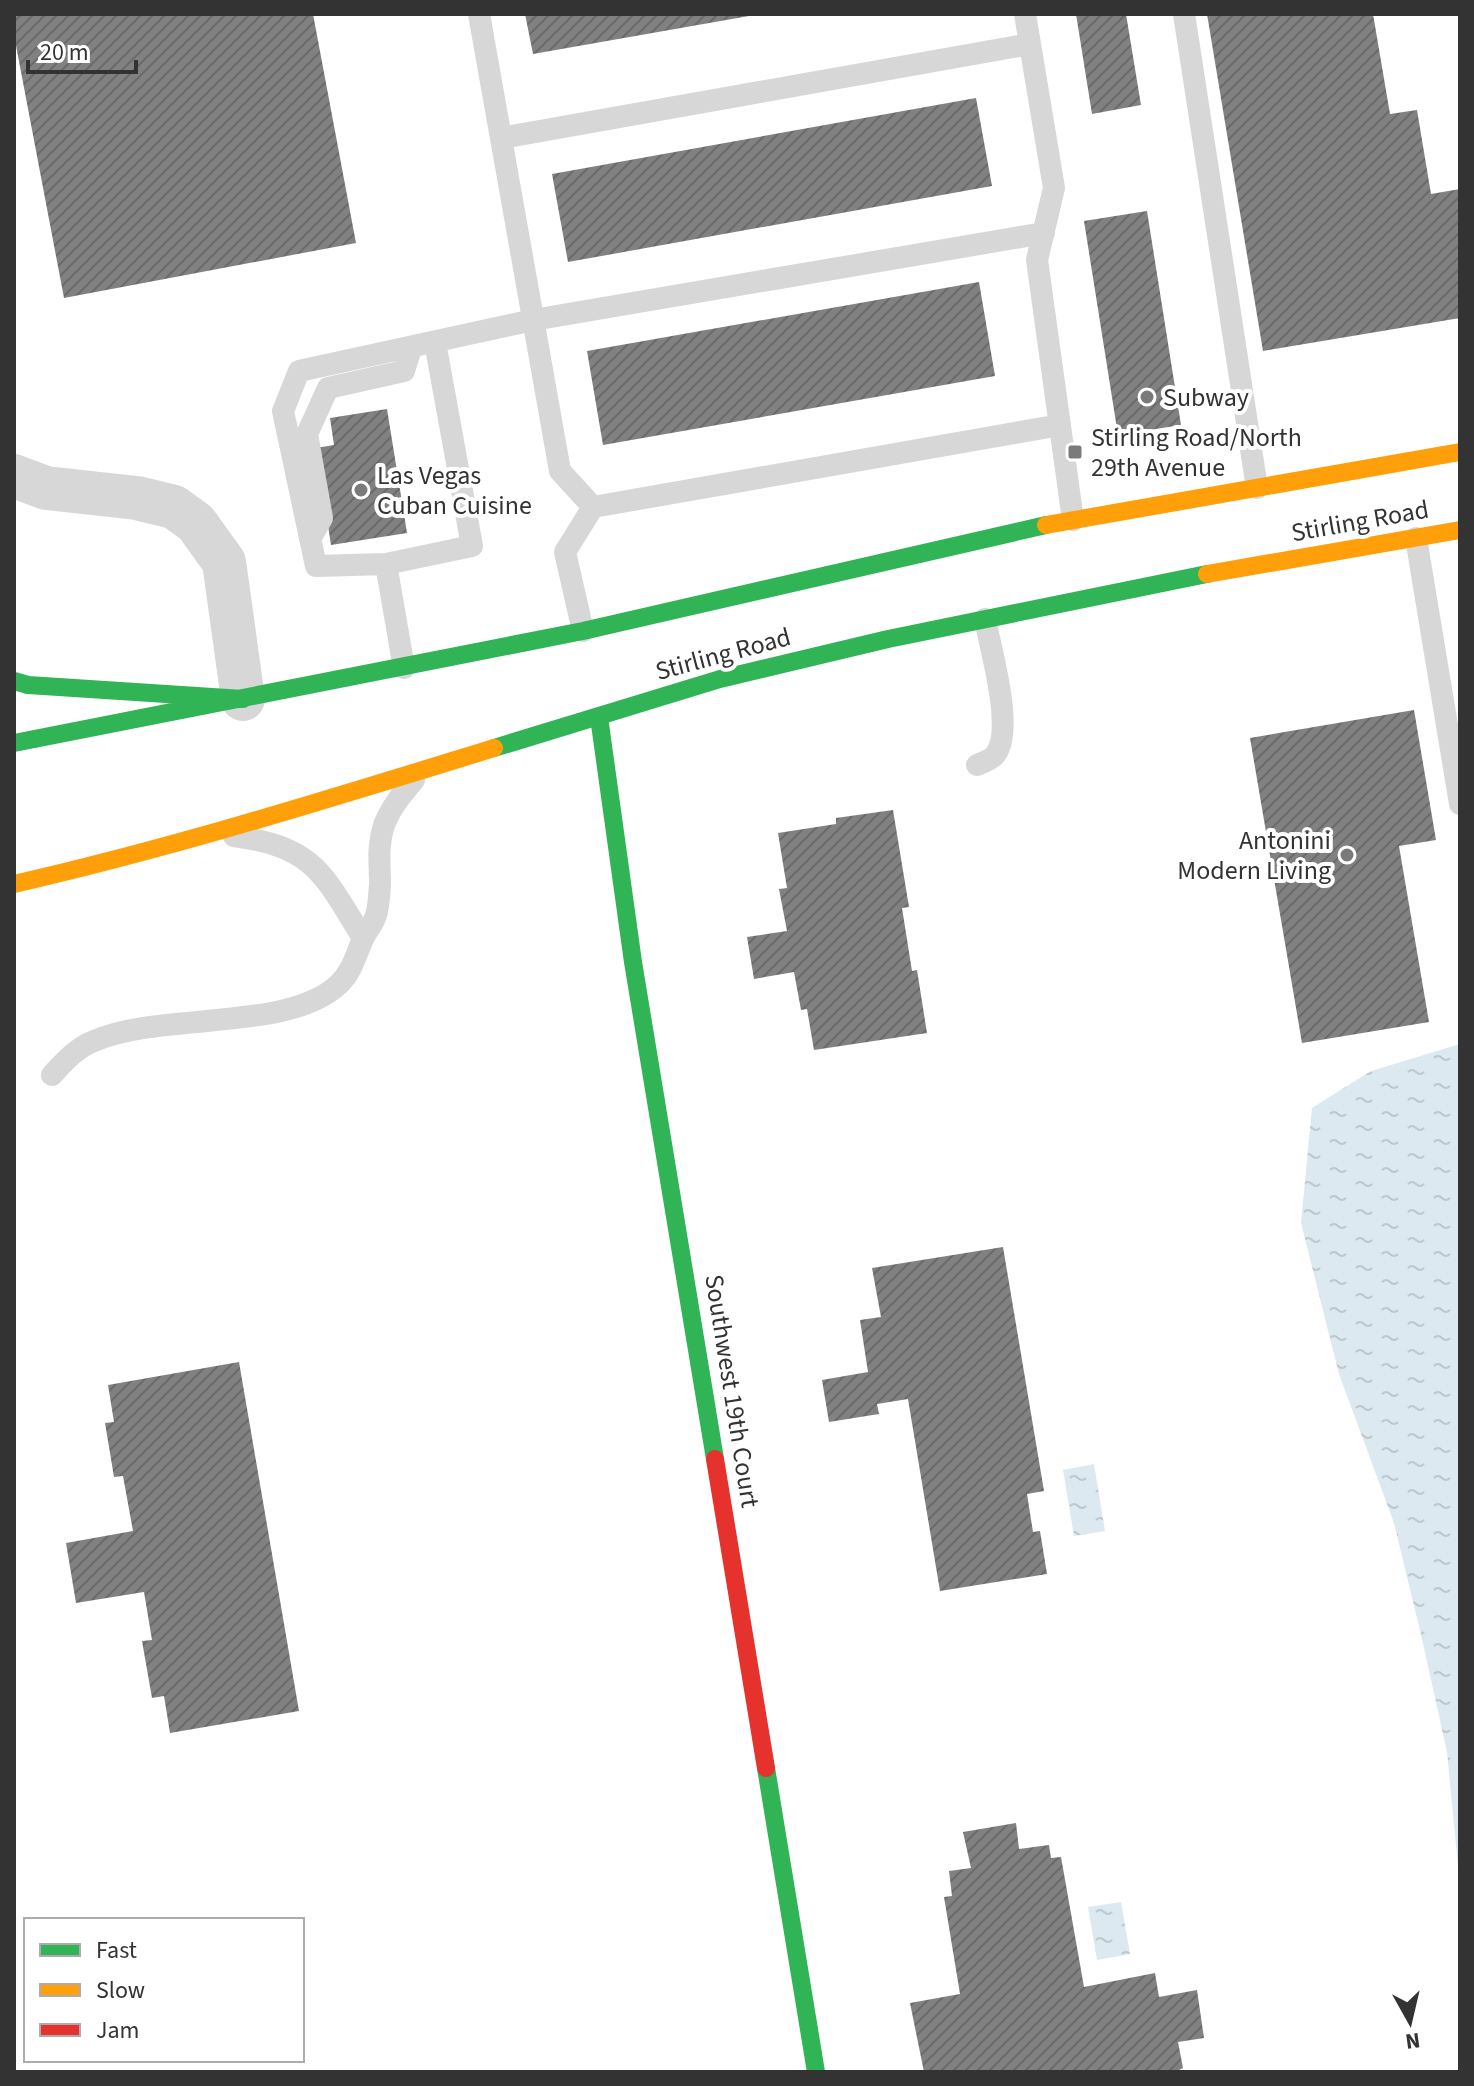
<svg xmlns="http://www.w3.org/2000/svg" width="1474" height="2086" viewBox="0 0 1474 2086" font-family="'Source Sans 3',sans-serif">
<defs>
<pattern id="water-ripples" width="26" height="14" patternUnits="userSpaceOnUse" patternTransform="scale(2)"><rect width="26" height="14" fill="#dce9f0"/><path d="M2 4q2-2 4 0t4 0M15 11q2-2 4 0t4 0" fill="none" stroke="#bdc8ce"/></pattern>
<pattern id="building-hatch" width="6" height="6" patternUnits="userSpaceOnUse" patternTransform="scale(2)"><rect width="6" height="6" fill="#818181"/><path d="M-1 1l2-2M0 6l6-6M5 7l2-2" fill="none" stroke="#6a6a6a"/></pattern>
</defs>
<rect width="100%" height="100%" fill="#fff"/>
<path fill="url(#water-ripples)" d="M1460 1044V1886L1447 1752 1422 1639 1394 1523 1339 1374 1301 1223 1312 1108 1371 1071Z
M1094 1464 1105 1531 1074 1536 1063 1470Z
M1121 1902 1130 1954 1097 1960 1088 1907Z"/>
<path fill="url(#building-hatch)" d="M14 14H313L356 243 64 298 14 35Z
M525 14H749V16L533 54Z
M1076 14H1126L1141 105 1092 114Z
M1207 14H1373L1390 114 1417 110 1431 194 1460 189V318L1263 351Z
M976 98 992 186 568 262 552 174Z
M1147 211 1181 425 1118 435 1084 221Z
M979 282 995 376 603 445 587 351Z
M387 409 407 533 331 545 316 448 334 445 330 418Z
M1414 710 1436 840 1399 846 1429 1022 1302 1043 1250 738Z
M893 810 909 907 902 908 912 971 917 970 927 1033 814 1050 807 1009 801 1010 794 972 754 979 747 937 787 931 779 889 787 888 778 833 836 824V818Z
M1003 1247 1044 1491 1027 1494 1033 1532 1040 1531 1047 1574 940 1591 908 1399 877 1404 879 1414 829 1422 822 1380 868 1372 860 1320 881 1317 872 1268Z
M239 1362 299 1711 170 1733 164 1696 152 1698 142 1641 152 1640 144 1592 76 1603 66 1543 133 1531 123 1476 114 1477 105 1423 114 1422 108 1385Z
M1016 1823 1019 1849 1049 1845 1051 1858 1061 1857 1084 1987 1155 1973 1159 1997 1197 1990 1204 2038 1178 2042 1183 2068 1175 2072H924L910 2003 960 1994 944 1897 952 1896 949 1871 971 1868 963 1832Z"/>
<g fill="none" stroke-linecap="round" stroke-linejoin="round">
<path stroke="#d7d7d7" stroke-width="22" d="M479 14 560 471 593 507 1060 425
M1025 14 1054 188 1037 260 1073 520
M1184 14 1257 488
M501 138 1030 44
M435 342 472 546 386 564 316 566 283 411 299 371 533 320 1044 233
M1416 538 1460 804
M310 539 322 518 307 434 328 388 404 371 411 348
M386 564 404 668
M583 631 565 552 593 507
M977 765C982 763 990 760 994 756 1016 733 990 648 985 619
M234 836C315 847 323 874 363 938
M52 1075C64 1062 76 1048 94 1041 159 1012 289 1032 339 984 353 971 356 953 364 937 368 929 374 923 376 915 379 907 379 894 380 885 380 863 377 847 384 825 391 807 402 794 414 780"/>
<path stroke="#d7d7d7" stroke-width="44" d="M14 476 46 488 137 498 174 507 196 523 224 562 243 699"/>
<path stroke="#30b455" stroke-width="18" d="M14 681 28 685 243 699
M599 717 633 962 715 1459
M14 743 583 631 1046 525
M494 748 720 679 888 639 1207 574
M766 1768 816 2072"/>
<path stroke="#ff9f0a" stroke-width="18" d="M1046 525 1460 452
M1207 574 1460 530
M14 884C176 847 335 797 494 748"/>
<path stroke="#e5322d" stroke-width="18" d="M715 1459 766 1768"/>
</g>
<g fill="#7a7a7a" stroke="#fff" stroke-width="3">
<circle cx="1147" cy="397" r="8"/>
<rect x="1067" y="444" width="16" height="16" rx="4"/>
<circle cx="361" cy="490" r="8"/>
<circle cx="1347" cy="855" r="8"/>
</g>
<g text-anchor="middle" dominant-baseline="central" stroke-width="8" stroke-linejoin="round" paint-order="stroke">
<g font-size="26" fill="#333" stroke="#fff" text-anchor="start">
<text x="1163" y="397">Subway</text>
<text x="1091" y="437">Stirling Road/North<tspan x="1091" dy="30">29th Avenue</tspan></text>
<text x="377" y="475">Las Vegas<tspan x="377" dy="30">Cuban Cuisine</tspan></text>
<text x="1331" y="840" text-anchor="end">Antonini<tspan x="1331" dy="30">Modern Living</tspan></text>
</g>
<g font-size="26" fill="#333" stroke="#fff">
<text transform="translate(1360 521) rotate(-10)">Stirling Road</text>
<text transform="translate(723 654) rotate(-15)">Stirling Road</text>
<text transform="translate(732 1391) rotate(81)">Southwest 19th Court</text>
</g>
</g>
<rect width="1474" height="2086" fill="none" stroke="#333333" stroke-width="32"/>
<rect x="24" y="1918" width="280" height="144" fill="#ffffff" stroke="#adadad" stroke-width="2"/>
<rect x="40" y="1944" width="40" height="12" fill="#30b455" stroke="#adadad" stroke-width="2"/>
<text x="96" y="1958" font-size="24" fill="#333333">Fast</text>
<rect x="40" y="1984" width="40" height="12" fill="#ff9f0a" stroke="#adadad" stroke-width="2"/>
<text x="96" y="1998" font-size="24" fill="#333333">Slow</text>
<rect x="40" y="2024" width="40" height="12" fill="#e5322d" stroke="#adadad" stroke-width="2"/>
<text x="96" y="2038" font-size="24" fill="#333333">Jam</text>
<g transform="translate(1410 2022) rotate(172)" stroke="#ffffff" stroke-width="6" paint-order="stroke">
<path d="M0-6L14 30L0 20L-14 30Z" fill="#333333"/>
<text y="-12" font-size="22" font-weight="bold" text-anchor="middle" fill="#333333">N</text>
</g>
<path d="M28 60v12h108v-12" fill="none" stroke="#333333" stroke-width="4"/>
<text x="40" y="60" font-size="24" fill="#333333" stroke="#ffffff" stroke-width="6" paint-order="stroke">20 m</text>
</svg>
